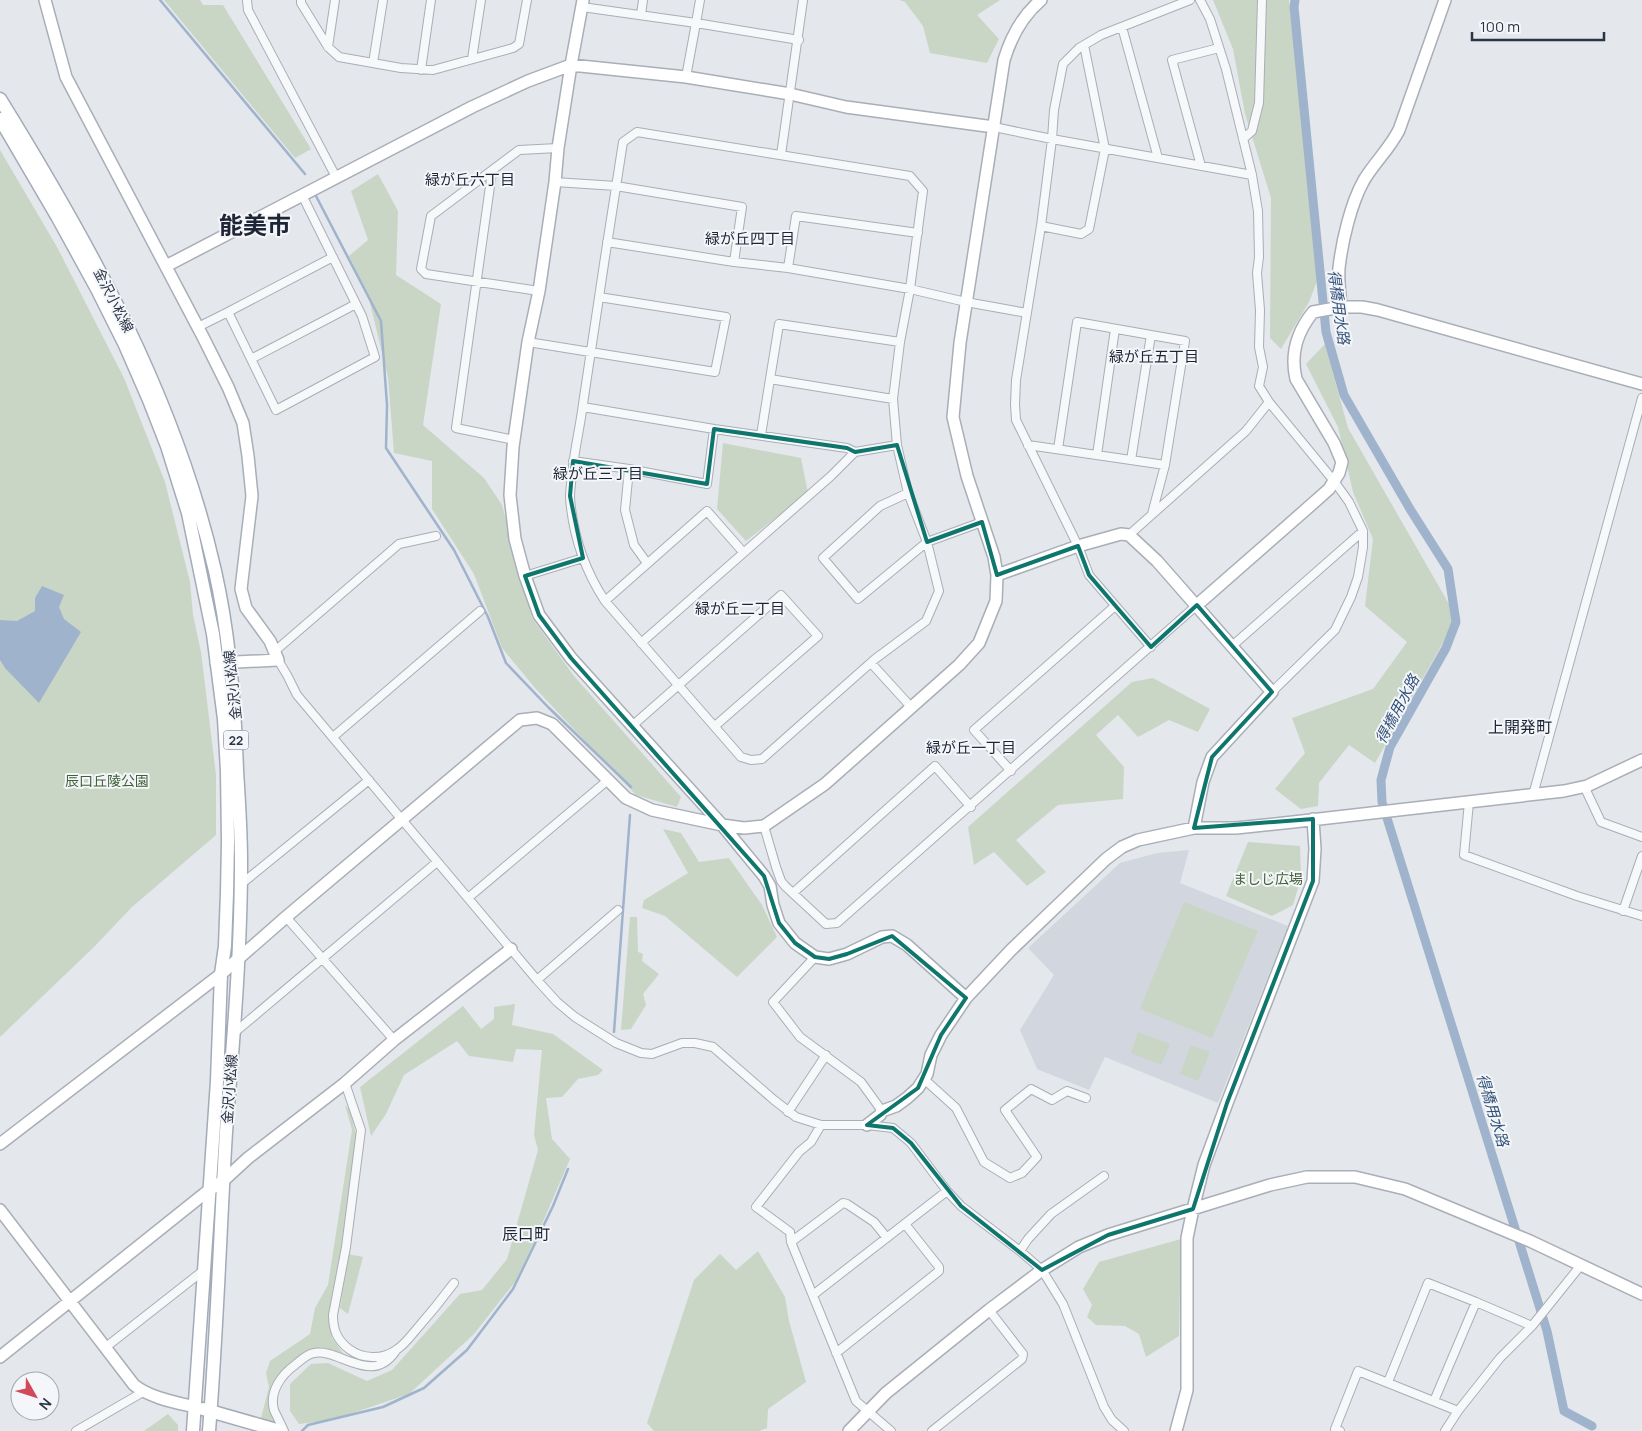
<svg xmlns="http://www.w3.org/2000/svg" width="1642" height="1431" viewBox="0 0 1642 1431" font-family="Manrope,'Noto Sans JP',sans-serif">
<rect width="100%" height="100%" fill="#e4e7ec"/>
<path fill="#d2d6de" d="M1189 850 1180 883 1288 926 1218 1103 1105 1057 1089 1090 1037 1069 1020 1030 1054 975 1028 948 1120 863 1157 853Z"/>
<path fill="#c9d6c5" d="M164 0H200L203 5H223L311 149 295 158Z
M899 0H1000L977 15 999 39 987 63 930 53 923 26 905 2Z
M1213 0H1289L1319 276 1309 302 1281 349 1270 338 1271 198 1245 114 1233 49Z
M0 150 57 247 124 378 165 482 190 582 193 615 201 652 216 775V835L132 907 94 947 0 1037Z
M378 174 398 211 396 275 441 304 423 425 484 478 502 505 532 618 574 676 681 797 677 807 636 795 535 688 502 648 474 574 432 509V461L394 453 388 377 369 299 349 256 368 240 351 191Z
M1325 344 1348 428 1457 618 1375 763 1349 745 1319 783 1318 806 1301 809 1275 789 1305 753 1292 718 1373 689 1407 642 1365 606 1373 539 1353 492 1338 427 1306 364Z
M723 443 801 458 808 493 746 541 717 509Z
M1153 678 1210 709 1198 732 1169 720 1138 737 1118 715 1096 735 1124 767 1123 799 1058 805 1016 840 1046 872 1027 886 994 852 974 865 968 827 1132 682Z
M663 829 681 833 699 862 729 858 762 905 777 937 737 977 665 916 642 908 644 900 688 873Z
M1248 842 1300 846 1301 878 1293 905 1272 916 1226 896Z
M1184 902 1258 931 1212 1038 1140 1009Z
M630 917H637L638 952 643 954 642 961 659 974 643 994 646 1005 631 1029 621 1030Z
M515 1004 512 1025 553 1034 603 1070 598 1075 578 1079 562 1097 546 1098 552 1139 570 1159 539 1231 515 1282 474 1334 409 1394 332 1420 299 1424 290 1411V1384L311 1364 328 1363 367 1381 392 1370 460 1294 482 1290 507 1259 538 1150 534 1135 542 1050 516 1049 513 1062 469 1056 457 1041 404 1075 386 1114 371 1136 360 1087 463 1006 481 1029 494 1019V1007Z
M1138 1032 1170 1044 1161 1065 1131 1053Z
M1191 1045 1210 1052 1198 1081 1180 1074Z
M345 1105 350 1110 356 1135 336 1293 329 1312 332 1338 351 1364 323 1349 304 1353 275 1381 270 1404 276 1429 260 1422 269 1387 266 1373 270 1361 310 1334 315 1308 328 1285 352 1130Z
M1181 1239 1179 1336 1146 1357 1139 1334 1125 1326 1096 1325 1087 1317 1092 1305 1083 1289 1099 1262Z
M758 1251 785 1297 789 1321 806 1382 768 1409 767 1428 759 1431H654L647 1423 694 1280 720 1254 736 1270Z
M348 1254 363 1257 348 1314 340 1308Z
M168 1414 178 1425V1431H144Z"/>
<path fill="#9fb4cc" d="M42 586 64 595 59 607 64 619 81 632 39 703 5 668 0 660V620L17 621 35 611V598Z"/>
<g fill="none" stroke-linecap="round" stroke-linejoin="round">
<path stroke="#9fb4cc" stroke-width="2.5" d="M160 0 305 174
M316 196 381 321 387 405 386 448 454 550 488 617 506 663 548 707 631 787
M614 1032 630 815
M302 1431 308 1425 383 1407 424 1388 467 1350 513 1289 553 1206 568 1169"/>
<path stroke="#9fb4cc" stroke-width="9" d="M1295 0 1294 7 1326 332 1344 395 1410 509 1448 569 1456 622 1446 648 1390 747 1381 780 1382 802 1547 1331 1564 1411 1592 1426"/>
<defs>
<path id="street" d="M247 0 248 10 336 177
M301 0V3L328 47 339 57 401 68 433 70 513 48 519 44 527 0
M700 0 696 23 799 40
M1200 0 1210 19 1226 69 1252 175 1258 211 1259 257 1257 273 1260 310 1259 347 1263 367 1259 386 1269 402 1334 481 1349 502 1363 531V547L1358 577 1351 597 1335 630 1272 692
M582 7 696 23 686 77
M641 15 643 0
M1122 27 1158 158
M328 47 335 0
M472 59 481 0
M373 63 383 0
M421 70 431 0
M994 127 1052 139 1252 175
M637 132 910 176 923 191 910 289 900 342 893 399 897 445 908 493 927 542 939 591 926 621 875 659 762 759 751 760 741 757 605 601C584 569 573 536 570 498 570 491 571 483 572 475 574 451 580 428 583 404 596 317 609 229 623 142Z
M1243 139 1252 131 1259 103 1262 0
M781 155 803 0
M1201 166 1172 60 1219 48
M492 172 456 428 514 440
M555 182 616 186 742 207 734 262
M302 195 362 316 375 357 276 410 228 312 333 257
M1041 226 1081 234 1089 229 1105 149 1084 45
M607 242 734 262 788 268 910 289 966 302 1027 313
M788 268 796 216 918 233
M539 291 426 274 421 269 431 216 519 150 558 148
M198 327 228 312
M528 342 715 372 726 317 599 297
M251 359 356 304
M770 379 779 324 900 342
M583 407 714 429 847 448 855 452
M761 435 770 379 893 399
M1028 445 1165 465
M1058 449 1077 322 1185 341 1165 465 1152 514
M1097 455 1115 329
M1131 460 1151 335
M573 461 629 469 707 484 714 429
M629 469 625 510 634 545 647 563
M908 493 880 506 823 558 858 599 927 542 982 522
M1129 535 1246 431 1269 402
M525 576 583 558
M605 601 707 511 743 552
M641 643 831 476 855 452 897 445
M1232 646 1363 531
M1151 647 1089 575 1078 546 1016 420 1015 404 1016 380 1041 226 1052 139 1054 110 1063 64 1079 48 1101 35 1190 0
M275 651 399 544 436 536
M278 660 287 675 297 695 537 980 557 1002 575 1017 616 1043 641 1053 652 1054 682 1043H695L713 1047 774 1100 796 1117 821 1125H867L893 1128 911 1143 947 1191 961 1206 1020 1251 1042 1270 1063 1304 1104 1407 1112 1420 1124 1431
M871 663 912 708
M632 726 781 595 818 636 715 726
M333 737 480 611
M1011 771 974 730 1115 606
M1584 786 1601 822 1642 837
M1533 795 1642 398
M1469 802 1464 855 1577 896 1642 916
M764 826 776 867 781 881 785 886 826 924 837 923 1197 605
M240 885 369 780
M793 893 935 766 971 807
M468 898 608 780
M1623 911 1642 856
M286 917 394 1040
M815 957 773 1002 800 1037 861 1082 882 1111
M537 980 618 910
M234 1033 437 862
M924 1079 956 1108 984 1162 1010 1178 1022 1173 1037 1157 1005 1110 1031 1089 1052 1100 1067 1091 1086 1098
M345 1083 361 1130 346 1247 333 1315C333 1330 337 1340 349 1349 362 1359 382 1360 396 1350 404 1345 409 1338 415 1331 429 1315 442 1299 454 1283
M788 1112 826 1055
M821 1125 811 1142 799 1152 756 1207 790 1232 791 1242 856 1401 891 1431
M791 1242 843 1203 847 1204 874 1222 887 1238
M1020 1251 1028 1239 1051 1214 1104 1176
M813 1295 947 1191
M106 1347 204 1270
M836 1353 939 1271V1267L905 1224
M1388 1382 1428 1283 1476 1302 1532 1326
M1434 1401 1476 1302
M76 1431 143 1392
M284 1431C281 1424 277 1417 274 1410 269 1392 281 1375 295 1365 301 1360 307 1354 314 1353 339 1348 371 1386 395 1352
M932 1431 1022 1359 1023 1354 989 1310
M1340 1431 1335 1429 1358 1371 1458 1411
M1445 1431 1458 1411 1500 1358 1532 1326 1581 1265"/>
<path id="secondary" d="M45 0 66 77 203 337 228 387 243 423 248 456 252 496 241 589 246 608 270 641 278 660 216 663
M583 0 571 65 558 148 555 182 539 291 528 342 513 447 510 495 515 539 525 576 539 615 571 658 722 825 764 876 770 886 773 905 779 923 795 943 815 957 829 959 847 954 882 937 892 936 907 945 966 998
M166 266 472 107 528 81 571 65 686 77 790 94 846 107 994 127
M1341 307H1362L1378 310 1642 384
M997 575 1078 546 1121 534 1129 535 1157 561 1272 692 1212 757 1203 782 1194 828
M1197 605 1311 505 1329 489 1339 473 1342 462 1334 443 1296 379C1290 353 1297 332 1313 312L1341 307C1340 294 1338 281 1339 268 1342 241 1351 203 1364 180 1375 162 1390 148 1399 130L1445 0
M867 1125 880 1115 882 1111 896 1106 907 1098 918 1088 927 1074 931 1055 941 1035 966 998 1011 950 1106 859 1122 847 1138 840 1194 828H1236L1293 822 1564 791 1587 786 1642 760
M0 1144 221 974 286 917 520 720 537 718 552 724 626 798 652 810 722 825 744 828 764 826 825 784 959 665 979 643 996 601 997 575 994 557 967 476 953 417 960 343 1004 60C1011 37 1022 16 1041 0
M0 1210 134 1385C151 1398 174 1402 195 1407
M0 1357 209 1190 223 1181 248 1158 345 1083 394 1040 511 949
M849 1431 886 1393 989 1310 1042 1270 1079 1247 1108 1235 1270 1185 1307 1177H1355L1405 1189 1530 1241 1642 1294
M1176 1431 1187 1390V1238L1193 1209 1204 1165 1227 1103 1313 881 1315 849 1313 819"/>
<path id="primary" d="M0 99C92 248 176 399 215 571 230 637 235 704 237 771 239 801 241 831 241 862 241 952 233 1043 226 1132 220 1232 217 1332 209 1431
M0 119 58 218 97 289 125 345 149 400 167 446 188 513 213 634 224 719 227 771 228 841 227 893 225 946 221 974 217 1081 193 1431
M203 1409 280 1431"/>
</defs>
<use href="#street" stroke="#a9aeb7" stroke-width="10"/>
<use href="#secondary" stroke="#a9aeb7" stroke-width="14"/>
<use href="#primary" stroke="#a3abb8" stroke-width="15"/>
<use href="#street" stroke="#f7f8fa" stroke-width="8"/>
<use href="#secondary" stroke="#fff" stroke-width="11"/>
<use href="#primary" stroke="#fff" stroke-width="12"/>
</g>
<path fill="none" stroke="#0f766e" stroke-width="4" stroke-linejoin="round" d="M714 429 847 448 855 452 897 445 927 542 982 522 997 575 1078 546 1089 575 1151 647 1197 605 1272 692 1212 757 1194 828 1313 819V881L1227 1103 1193 1209 1108 1235 1042 1270 961 1206 911 1143 893 1128 867 1125 918 1088 941 1035 966 998 892 936 847 954 829 959 815 957 795 943 779 923 764 876 571 658 539 615 525 576 583 558 570 496 573 461 707 484Z"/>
<g text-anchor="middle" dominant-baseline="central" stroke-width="4" stroke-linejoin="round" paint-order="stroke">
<rect fill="#f4f6f9" stroke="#676e7b" stroke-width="1" x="223.5" y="730.5" width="25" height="19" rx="4"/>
<g font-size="12" font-weight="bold" fill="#2b3445">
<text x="236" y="740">22</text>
</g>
<g font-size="14" fill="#2b3445" stroke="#f4f6f9">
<text transform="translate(114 300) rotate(63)">金沢小松線</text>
<text transform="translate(232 685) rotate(-96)">金沢小松線</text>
<text transform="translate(229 1089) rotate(-86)">金沢小松線</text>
</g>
<g font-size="14" fill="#3f6138" stroke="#f4f6f9">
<text x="107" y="780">辰口丘陵公園</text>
<text x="1268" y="878">ましじ広場</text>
</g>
<g font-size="15" fill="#1d2536" stroke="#f4f6f9">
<text x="470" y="179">緑が丘六丁目</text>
<text x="750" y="238">緑が丘四丁目</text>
<text x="1154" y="356">緑が丘五丁目</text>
<text x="598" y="473">緑が丘三丁目</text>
<text x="740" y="608">緑が丘二丁目</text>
<text x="971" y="747">緑が丘一丁目</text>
</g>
<g font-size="15" font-style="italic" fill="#34527a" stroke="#f4f6f9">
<text transform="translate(1339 307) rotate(82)">得橋用水路</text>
<text transform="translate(1397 709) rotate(-62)">得橋用水路</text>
<text transform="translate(1493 1110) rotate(73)">得橋用水路</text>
</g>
<g font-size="16" fill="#1d2536" stroke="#f4f6f9">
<text x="1520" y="727">上開発町</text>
<text x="526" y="1234">辰口町</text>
</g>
<g font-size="24" font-weight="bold" fill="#1d2536" stroke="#f4f6f9">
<text x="255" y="224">能美市</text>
</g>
</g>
<g transform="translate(35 1396) rotate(129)"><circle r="24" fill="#f4f6f9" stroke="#a4a8b1"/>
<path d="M0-4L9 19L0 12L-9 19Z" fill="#d1495b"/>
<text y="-8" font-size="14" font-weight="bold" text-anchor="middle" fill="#2b3445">N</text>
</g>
<path d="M1472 32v8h132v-8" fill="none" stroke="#2b3445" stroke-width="2.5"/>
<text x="1480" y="32" font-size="15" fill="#2b3445" stroke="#f4f6f9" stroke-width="4" paint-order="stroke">100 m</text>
</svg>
